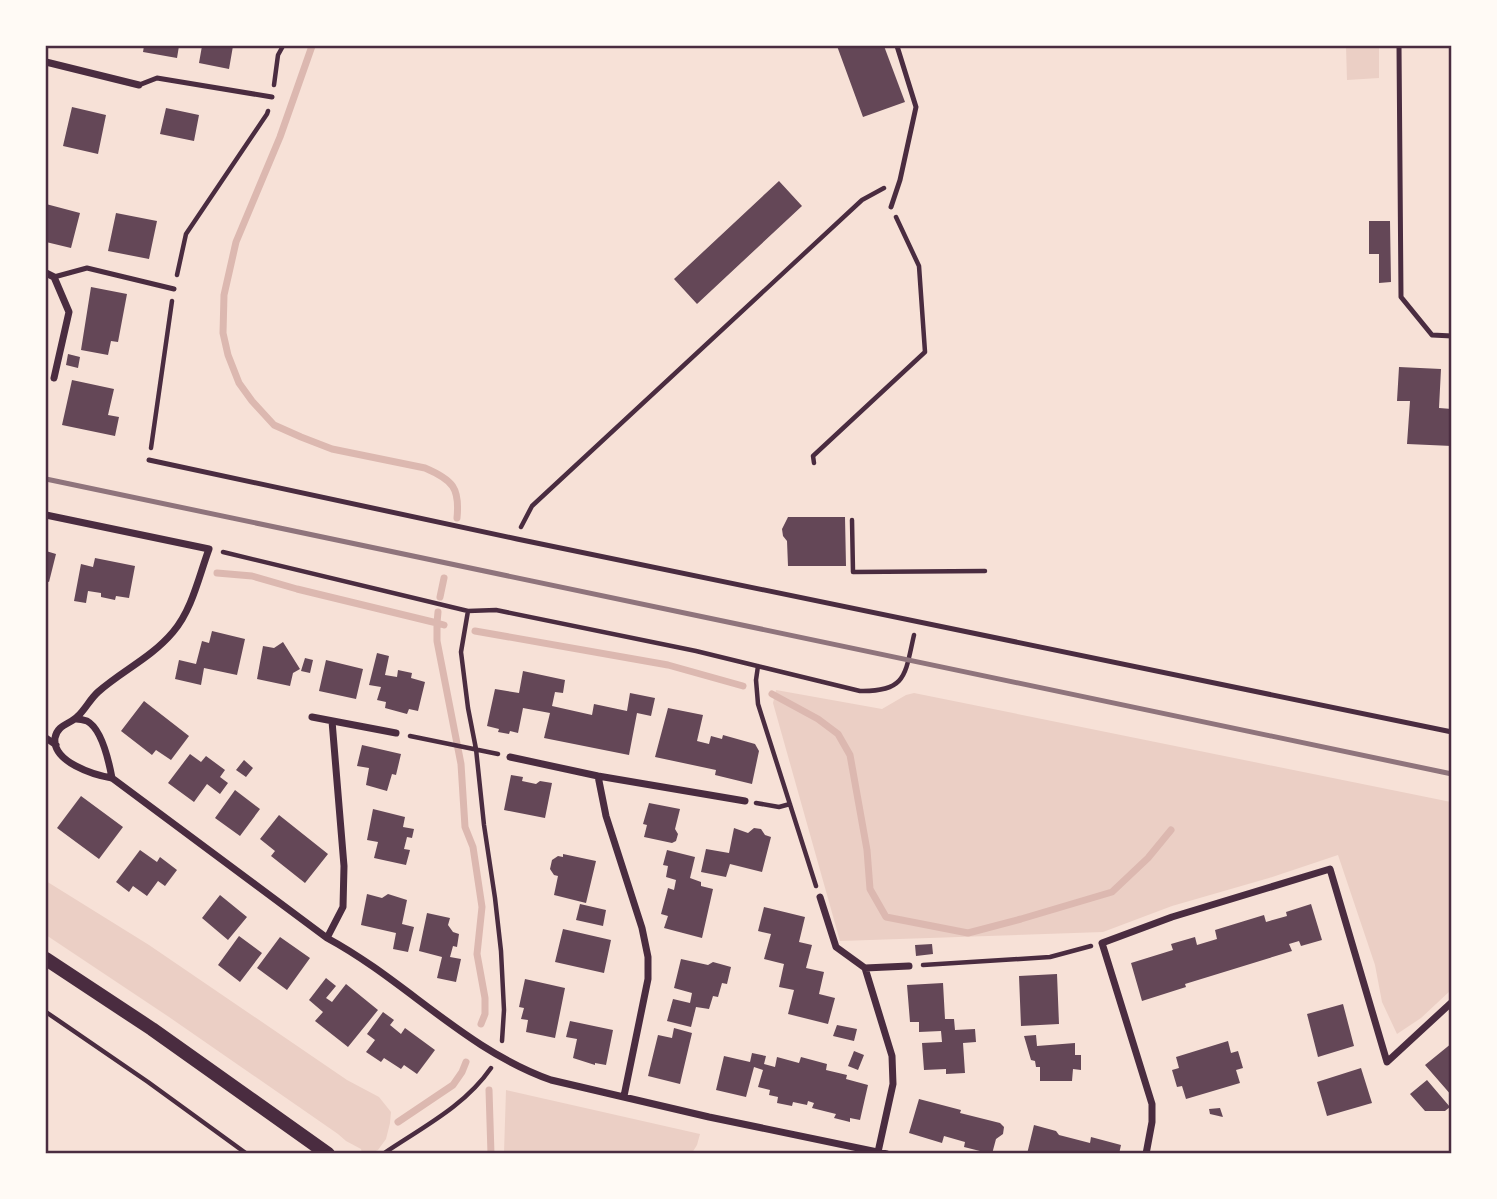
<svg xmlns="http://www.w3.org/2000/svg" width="1497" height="1199" viewBox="0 0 1497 1199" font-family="'DejaVu Sans',sans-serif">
<rect width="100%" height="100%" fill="#f7e1d7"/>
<path fill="#ebcfc5" d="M1346 46H1379V78L1347 80Z
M776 690 882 709 906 695 914 693 1451 802V990L1421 1018 1397 1034 1382 1002 1375 965 1338 855 1269 878 1172 906 1103 932 840 941 773 703Z
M46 881 149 945 347 1080 379 1097 391 1112 390 1123 386 1139 378 1150 371 1153H362L361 1149 346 1141 338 1134 169 1017 46 935Z
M506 1090 700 1134 697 1145 692 1153H504Z"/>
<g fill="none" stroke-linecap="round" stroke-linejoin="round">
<path stroke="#dcb8b0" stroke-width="7" d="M312 46 280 137 236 242 224 295 223 333 228 355 239 383 252 401 274 425 301 437 332 449 425 468C453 480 460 488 457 518
M217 573 252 576 297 589 437 623 438 612
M440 597 444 578
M444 625 437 623V641L461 764 465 827 473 847 482 907 477 954 485 998V1014L481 1024
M475 631 668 665 743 686
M772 694 818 719 838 734 850 755 867 850 870 889 886 917 968 933 1021 919 1112 892 1148 858 1171 830
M489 1090 491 1154
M398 1122 453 1085 462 1072 466 1062"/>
</g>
<path fill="#644757" d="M144 46H179L177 58 143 52Z
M202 46H233L229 69 199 63Z
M837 46H884L905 102 863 117Z
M72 107 106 115 98 154 63 146Z
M166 108 199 115 194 141 160 134Z
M779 181 802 206 697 304 674 279Z
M46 204 80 213 71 248 46 242Z
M116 213 157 221 149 259 108 251Z
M1369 221H1390L1391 282 1379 283V254H1369Z
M91 287 127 294 118 342 111 341 108 355 81 350Z
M68 354 80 357 78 368 66 365Z
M1399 367 1441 369 1439 408 1452 409V446L1407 444 1410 401H1397Z
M72 380 114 389 108 415 119 417 115 436 62 425Z
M788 517H845L846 566H788L787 541 783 536 782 529Z
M46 551 56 554 49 582 46 581Z
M95 558 135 566 129 598 116 596 115 600 101 597V593L88 591 86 603 74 601 81 564 93 567Z
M212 631 245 639 237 675 204 668 201 685 175 679 179 660 196 664 202 641 209 643Z
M283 642 300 669 293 673 290 686 257 679 263 646 274 648Z
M377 653 389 656 385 675 397 677 398 670 412 673 411 678 425 682 418 711 409 709 407 714 385 708 386 702 377 700 381 687 369 685Z
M305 658 313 660 310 673 301 671Z
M326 660 363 669 356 699 319 691Z
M523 671 565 680 563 693 555 692 552 706 592 715 594 704 627 711 630 693 655 698 651 716 637 713 629 755 544 738 550 713 523 708 518 733 510 731 509 734 498 732 499 729 487 726 495 689 519 693Z
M144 701 189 736 171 760 156 750 152 755 121 731Z
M668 708 703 715 697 741 709 744 711 736 722 739 723 735 755 744 759 751 752 784 715 775 716 770 655 757Z
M362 745 401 754 396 775 392 774 387 791 366 785 369 768 357 766Z
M190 754 201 762 206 756 225 770 220 777 228 783 220 794 207 784 194 802 168 783Z
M244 760 253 768 246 777 236 770Z
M511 775 523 777 522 781 536 784 540 781 552 783 545 818 504 810Z
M235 790 260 809 240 836 215 818Z
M81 796 123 827 99 859 57 828Z
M649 803 680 809 675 829 678 834 676 841 672 843 644 837 647 825 643 824Z
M373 809 405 817 403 827 414 829 412 838 407 837 404 849 410 850 406 865 374 858 378 842 367 840Z
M279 815 328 854 305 883 271 856 275 851 260 839Z
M734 828 748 833 754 828 761 829 765 835 771 837 762 872 730 864 726 877 701 872 706 849 729 853Z
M140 850 157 862 160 857 177 870 165 886 158 881 147 896 133 886 129 892 116 882Z
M667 850 695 857 690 878 701 882V886L713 889 702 938 664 928 668 916 661 914 668 888 674 890 676 880 666 877 668 866 663 865Z
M563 854 596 861 586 903 554 895 558 876 554 875 550 869 552 860 558 856 563 857Z
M367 894 382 898 388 894 407 900 402 924 414 927 408 952 393 949 396 933 361 925Z
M220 895 247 917 228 940 202 918Z
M580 904 606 910 603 926 576 920Z
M1311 904 1322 940 1301 946 1299 941 1289 944 1292 951 1185 984 1186 987 1142 1001 1131 963 1173 950 1171 944 1195 937 1197 945 1217 939 1215 930 1264 915 1266 922 1287 916 1286 912Z
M764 907 805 917 799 942 812 945 806 968 824 972 819 994 835 998 828 1024 788 1014 794 990 779 987 784 964 764 959 771 934 758 931Z
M427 913 450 918 448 925 453 932 459 934 457 947 453 946 450 957 461 959 456 982 437 978 442 957 419 951Z
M563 929 611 940 604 973 555 962Z
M239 936 262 953 240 982 218 965Z
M280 937 310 958 287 990 257 968Z
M932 944 933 954 916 956 915 945Z
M681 959 708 965 713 962 731 967 727 984 722 983 718 997 713 996 709 1009 696 1007 691 1027 667 1021 673 999 690 1003 692 993 674 988Z
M1057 974 1059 1024 1021 1026 1019 976Z
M326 978 336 986 326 998 332 1002 346 984 378 1010 348 1047 315 1021 323 1012 309 1000Z
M525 979 565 988 555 1038 526 1032 528 1020 521 1019 524 1008 519 1007Z
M943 983 945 1019H954L955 1030 975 1029 976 1042 963 1043 965 1073 946 1074V1069L924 1070 922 1043 942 1042 941 1031 919 1032V1022H910L907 985Z
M1343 1004 1354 1046 1318 1057 1307 1014Z
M383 1012 394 1020 390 1025 401 1034 405 1028 435 1050 417 1074 404 1065 401 1069 384 1058 381 1062 366 1052 375 1040 367 1034Z
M570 1021 613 1030 606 1065 595 1063V1065L573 1058 577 1039 566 1037Z
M837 1025 857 1029 854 1041 833 1036Z
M674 1028 692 1033 680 1084 648 1076 658 1035 672 1038Z
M1036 1035 1037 1046 1075 1043V1055H1081V1070L1073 1069 1072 1081H1040V1067H1036L1035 1061 1031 1060 1024 1036Z
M1228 1041 1231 1053 1238 1051 1243 1068 1236 1070 1240 1083 1186 1099 1182 1086 1177 1087 1172 1070 1179 1068 1176 1057Z
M1452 1043V1096L1425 1065Z
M854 1051 864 1055 858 1070 848 1066Z
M752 1053 766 1056 764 1064 775 1067 777 1057 799 1063 801 1057 827 1064 826 1070 847 1075 846 1079 868 1085 860 1120 850 1118V1122L834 1118 836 1114 812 1108 814 1103 808 1101 807 1105 793 1102 792 1106 777 1103 778 1097 769 1095 770 1090 758 1087 763 1070 754 1067 746 1097 716 1090 724 1056 750 1062Z
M1361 1068 1372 1103 1327 1116 1317 1082Z
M1427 1080 1450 1107 1445 1111H1425L1410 1094Z
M919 1099 961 1110 960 1113 1000 1123 1004 1127 1003 1134 996 1139 992 1154 964 1147 965 1142 944 1136 942 1143 909 1133Z
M1220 1108 1223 1117 1210 1114 1209 1109Z
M1034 1125 1056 1131 1059 1135 1090 1143 1091 1137 1121 1145 1119 1154H1027Z"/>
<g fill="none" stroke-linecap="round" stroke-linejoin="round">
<path stroke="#4a2c40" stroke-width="4.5" d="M274 85 278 55 283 46
M177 275 186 234 267 114 268 111
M151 448 172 301
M814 463 813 456 925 352 919 266 896 217
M852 520 853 572 985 571
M521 527 532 506 862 200 884 188
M223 552 468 611 496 610 696 651 860 691C907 692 905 674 914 635
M468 611 461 652 468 708 476 749 484 825 495 898 501 951 504 1010 502 1041
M758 666 756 680 758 704 816 886
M410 736 498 754
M756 803 779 807 790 804
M923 965 1050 957 1091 946
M46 1012 148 1082 247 1154
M383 1154C421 1128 464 1107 491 1068"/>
<path stroke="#4a2c40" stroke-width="5" d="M1399 46 1401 297 1432 335 1452 336
M139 85 157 78 272 97
M891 207 900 180 916 107 897 46
M54 277 87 268 174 289
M149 460 517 539 1452 732"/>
<path stroke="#4a2c40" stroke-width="7" d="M46 62 139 85
M46 273 54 277 69 312 54 378
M46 515 209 549C199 576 192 610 173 632 151 658 123 670 98 692 90 699 85 710 77 717 70 724 57 725 55 738 52 762 94 775 112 778L327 938C405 980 466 1050 551 1080L709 1117 887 1154
M312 717 396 733
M76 719C79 719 84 720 87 721 102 729 109 762 112 778
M46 738 56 745
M510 757 598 776 745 801
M598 776 606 816 642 928 648 957V979L624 1096
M820 897 836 947 865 968 909 966
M327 938 343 907 344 866 332 721
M865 968 892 1056 893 1084 878 1152
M1146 1154 1152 1122V1104L1102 943 1172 917 1330 869 1387 1062 1452 1002"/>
<path stroke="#4a2c40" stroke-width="14" d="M46 959 152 1029 328 1154"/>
<path stroke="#8f747c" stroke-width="5" d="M46 479 1452 774"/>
</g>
<rect width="1497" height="1199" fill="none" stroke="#fffaf5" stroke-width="94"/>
<rect x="47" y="47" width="1403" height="1105" fill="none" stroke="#4a2c40" stroke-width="2.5"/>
</svg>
